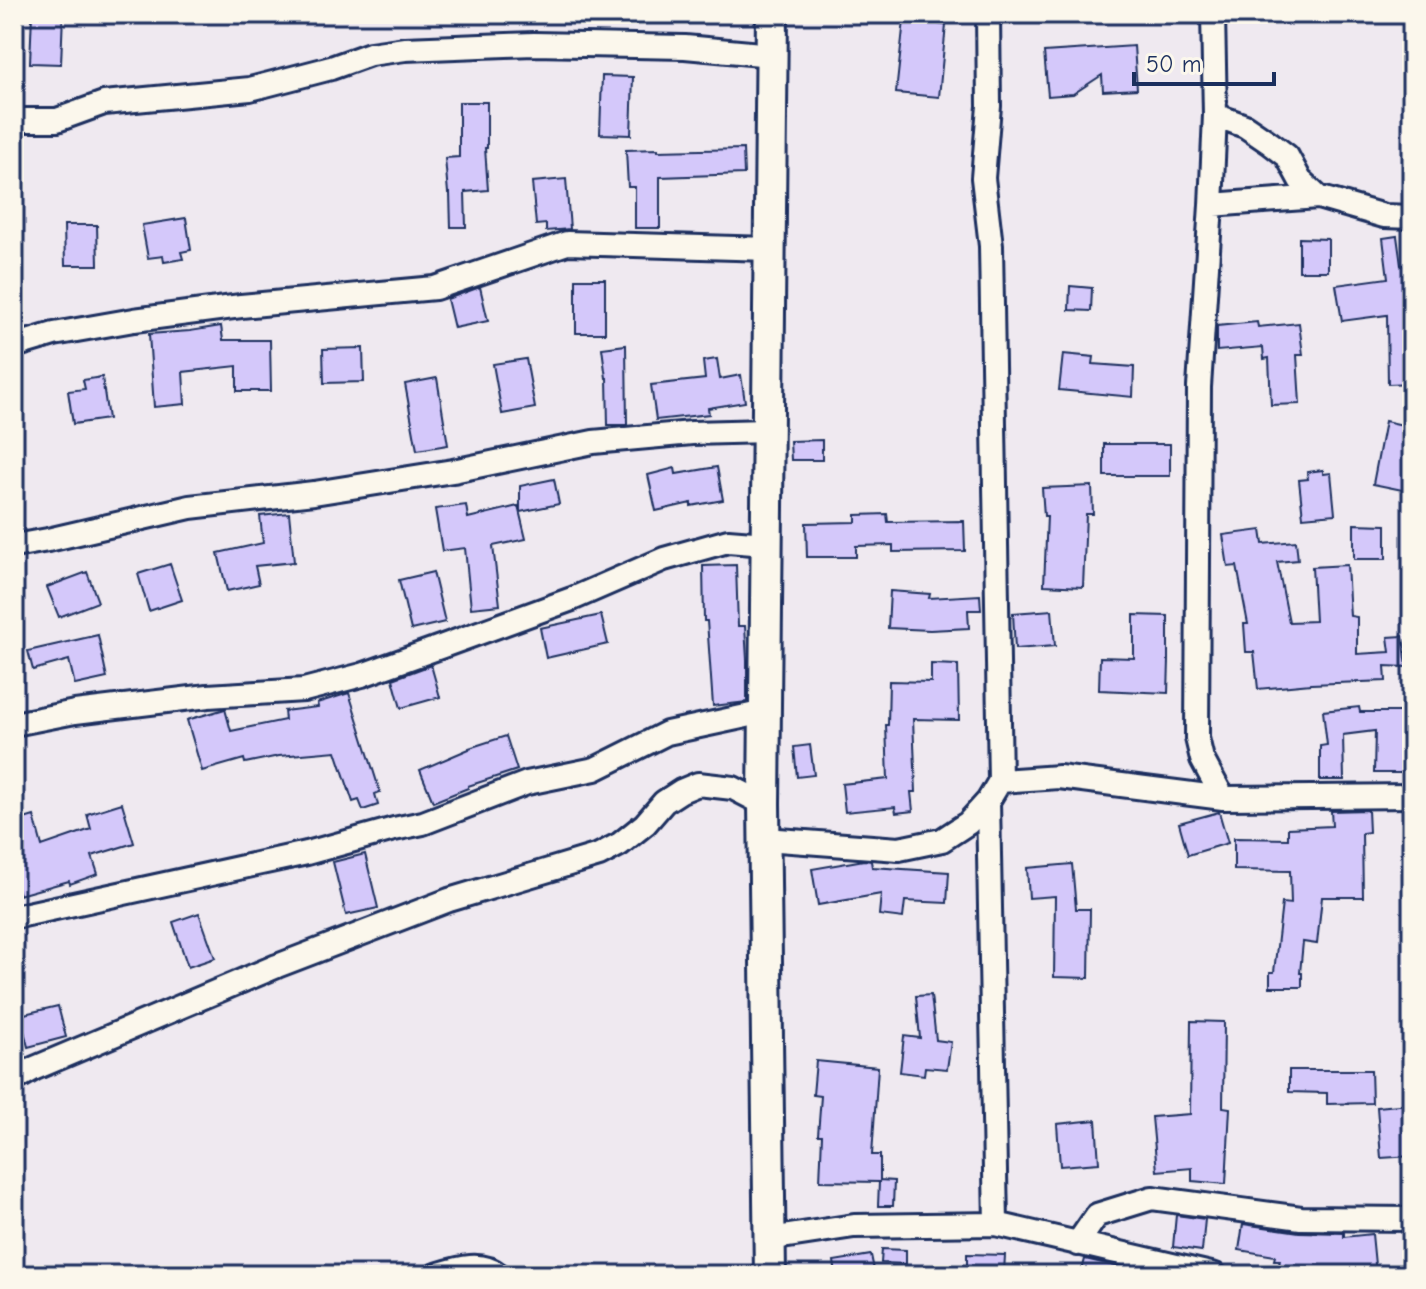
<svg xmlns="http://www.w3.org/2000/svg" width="1426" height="1289" viewBox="0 0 1426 1289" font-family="'Comic Neue',sans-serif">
<rect width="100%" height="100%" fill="#efe9f0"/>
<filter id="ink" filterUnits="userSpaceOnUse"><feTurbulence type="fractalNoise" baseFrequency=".0125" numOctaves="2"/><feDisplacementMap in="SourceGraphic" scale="16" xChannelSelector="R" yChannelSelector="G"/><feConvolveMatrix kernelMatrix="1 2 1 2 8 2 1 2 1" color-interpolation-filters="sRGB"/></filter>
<g filter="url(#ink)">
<path fill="#d4c8fa" stroke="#1b2f5e" stroke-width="2" d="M32 14H63L61 64 30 63Z
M904 20 946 25 939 97 896 93Z
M1134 46 1137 89 1103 91 1102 75 1073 94 1048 96 1044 52Z
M602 76 633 77 631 135 600 134Z
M459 102H487V148H485L488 190 465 192 466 227H451L450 193H448L445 158 459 157Z
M658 149V151L743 149 744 174 660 177V228H635V187H628L626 150Z
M566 179 570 229 546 231V224L536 225 532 182Z
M186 218 191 250 181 252 183 259 164 262 163 256 148 258 142 225Z
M64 225H97L98 265H65Z
M1397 236 1401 265 1412 264V383L1388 384 1387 315 1342 321 1336 285 1388 278 1383 238Z
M1299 238 1328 239V271H1299Z
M576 279H605V333H576Z
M1070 286 1092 288 1091 311 1069 310Z
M480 287 488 321 454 328 447 299Z
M1257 322 1258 327 1299 323 1303 355H1297L1300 404 1271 405 1269 358 1264 359 1263 347 1217 351V326Z
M221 326 223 340H270L271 391H237V366L183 372 185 404 154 407 149 334 190 331Z
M626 345 627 425H608L607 378H606L602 348Z
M363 348 364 382 324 383 323 349Z
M1063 354 1094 357 1093 364 1134 367 1133 397 1059 390Z
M526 359 535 408 502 414 493 364Z
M717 359 720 379 741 375 745 402 708 408 709 414 656 420 651 385 705 379 703 361Z
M102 377 108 419 73 424 68 391 85 389 83 380Z
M437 378 448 445 417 450 405 384Z
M1385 421 1412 427V492L1373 484Z
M822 440V460H791L790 441Z
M1104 444H1170V476H1104Z
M717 467 723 500 691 506V503L656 511 648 475 675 468 676 474Z
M1323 470V474L1331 473 1335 514 1303 517 1299 480 1308 479 1307 472Z
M554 479 559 504 520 512V486Z
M1092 486 1093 514H1086L1083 587 1044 585 1047 516H1044L1042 488Z
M466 505 468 518 518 506 526 539 493 546 500 605 471 608 465 548 442 551 435 509Z
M289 513 294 562 255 566 259 584 227 591 218 553 263 543 260 516Z
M887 514 888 522 964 521 965 551 893 552V545L856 546V557H807L806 523 856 522V515Z
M1354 524 1386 525V559H1354Z
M1261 530 1263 544 1296 541 1298 560 1277 562 1289 622 1315 621 1312 567 1347 565 1350 616 1357 617V654L1390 652 1388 637 1403 636 1407 667 1385 666 1386 681 1311 684 1258 689 1254 652H1246L1244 624H1248L1237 566 1228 567 1223 535Z
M170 564 182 600 149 611 138 574Z
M736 565 738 626H745L747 660V702L713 706 707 621H704L703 566Z
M87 572 98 602 59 617 47 587Z
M433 572 445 622 411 630 399 580Z
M890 591 930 594 929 598 980 595 981 610H968L969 628 930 630 888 628Z
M1052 610 1055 646 1015 649 1013 613Z
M601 615 608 644 546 658 540 628Z
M1134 615 1168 616V660H1169L1168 693 1099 690 1100 657 1134 658Z
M98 635 107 678 75 685 69 660 33 670 28 651Z
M931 664 958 665 959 720 913 719 916 792H911L913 811 896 813 895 807 845 812 842 784 888 779 886 725H888L889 681 931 682Z
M431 665 440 697 401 708 393 679Z
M349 693 380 792 375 794 378 805 363 810 359 800 353 802 336 751 279 756 245 763 244 759 202 771 187 720 225 709 231 731 285 720 284 711 318 707 317 703Z
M1359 707 1360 712H1408L1407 773H1374L1375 731 1343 735 1344 780H1320V746L1327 745 1323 711Z
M506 736 517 770 468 786V788L433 802 420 770 469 749V748Z
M810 745 814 775 797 777 794 747Z
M122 803 134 843 92 856 98 874 70 884 69 881 19 895 14 876V822L34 816 42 846 91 829 87 814Z
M1368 810 1369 832 1362 833 1363 897H1322L1317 944 1303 942 1300 973H1302V987H1270V972H1274L1282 903 1291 904 1290 871 1234 870V838L1288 839V828L1332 826 1331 811Z
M1219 812 1228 843 1188 855 1179 823Z
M365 854 378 908 346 915 333 862Z
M864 860 871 861 872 867 949 872 947 903 905 901 903 918 879 915 881 894 818 905 812 869Z
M1072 864 1076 909H1090L1089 978 1054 977 1055 896 1029 898 1027 868Z
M199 913 215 958 188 967 173 922Z
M931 995 936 1040 951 1042 947 1069 925 1067 924 1075 900 1072 904 1036 920 1038 916 996Z
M58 1006 66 1037 28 1047 20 1015Z
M1191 1021 1224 1022 1223 1107 1230 1108 1226 1184 1192 1181V1168L1157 1171 1152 1117 1190 1114Z
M816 1061 878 1067 872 1155H880V1180L894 1181 893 1206H878L879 1182 820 1181 822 1135H818L821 1096 813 1095Z
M1289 1070H1371L1372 1103 1327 1104V1093L1289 1092Z
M1410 1104 1412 1156 1381 1158 1377 1107Z
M1096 1120 1099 1163 1060 1166 1057 1124Z
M1176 1215 1205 1219 1202 1251 1173 1247Z
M1243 1224 1299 1232 1344 1233V1237L1372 1234 1376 1275H1311V1268L1279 1265 1280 1260H1274L1275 1256 1239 1250Z
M882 1249 906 1250V1264L881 1263Z
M967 1254 1005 1255 1004 1272 967 1270Z
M871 1255 875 1275H836L834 1261Z
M1085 1259 1128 1269V1275H1081Z"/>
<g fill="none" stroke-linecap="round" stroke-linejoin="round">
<defs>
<path id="street" d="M988 14 989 106 983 178 991 246 1000 781
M1213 14 1215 115 1211 205 1318 197 1384 216 1412 217
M1215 115 1245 126 1270 143 1287 156 1300 180 1318 197
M14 120H57L104 103 250 89 331 68 370 54 405 49 534 44 685 47 772 55
M1211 205 1199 387 1197 738 1202 759 1223 798
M14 346 54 334 134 320 241 306 435 288 567 243 769 249
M14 546 48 540 190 507 314 493 453 471 593 442 692 433 767 431
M14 724 75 712 208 696 304 690 362 675 443 646 572 599 664 559 728 541 766 544
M988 801 996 1224
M765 839 899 849 942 840 968 823 988 801 1000 781 1059 777 1223 798 1412 796
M14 917 307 853 394 829 423 823 527 783 595 769 667 733 765 712
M14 1080 35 1068 277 966 449 900 599 855 620 844 645 824 664 802 681 791 698 784 733 788 764 804
M769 1239 854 1226 996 1224 1215 1275
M1077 1244 1097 1215 1152 1198 1301 1218 1412 1219
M436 1275C456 1269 481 1260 499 1275"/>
<path id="secondary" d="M770 1275 764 804 772 14"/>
</defs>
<use href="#street" stroke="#1b2f5e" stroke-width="28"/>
<use href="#secondary" stroke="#1b2f5e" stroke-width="36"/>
<use href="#street" stroke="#fbf7ec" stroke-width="22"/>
<use href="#secondary" stroke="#fbf7ec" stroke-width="30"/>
</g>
</g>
<rect width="1426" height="1289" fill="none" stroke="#fbf7ec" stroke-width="48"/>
<rect x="24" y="24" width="1378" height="1241" fill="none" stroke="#1b2f5e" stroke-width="3" filter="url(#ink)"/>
<path d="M1134 72v12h140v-12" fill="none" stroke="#1b2f5e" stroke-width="4"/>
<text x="1146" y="72" font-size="24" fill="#1b2f5e" stroke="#fbf7ec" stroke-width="6" paint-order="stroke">50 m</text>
</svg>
